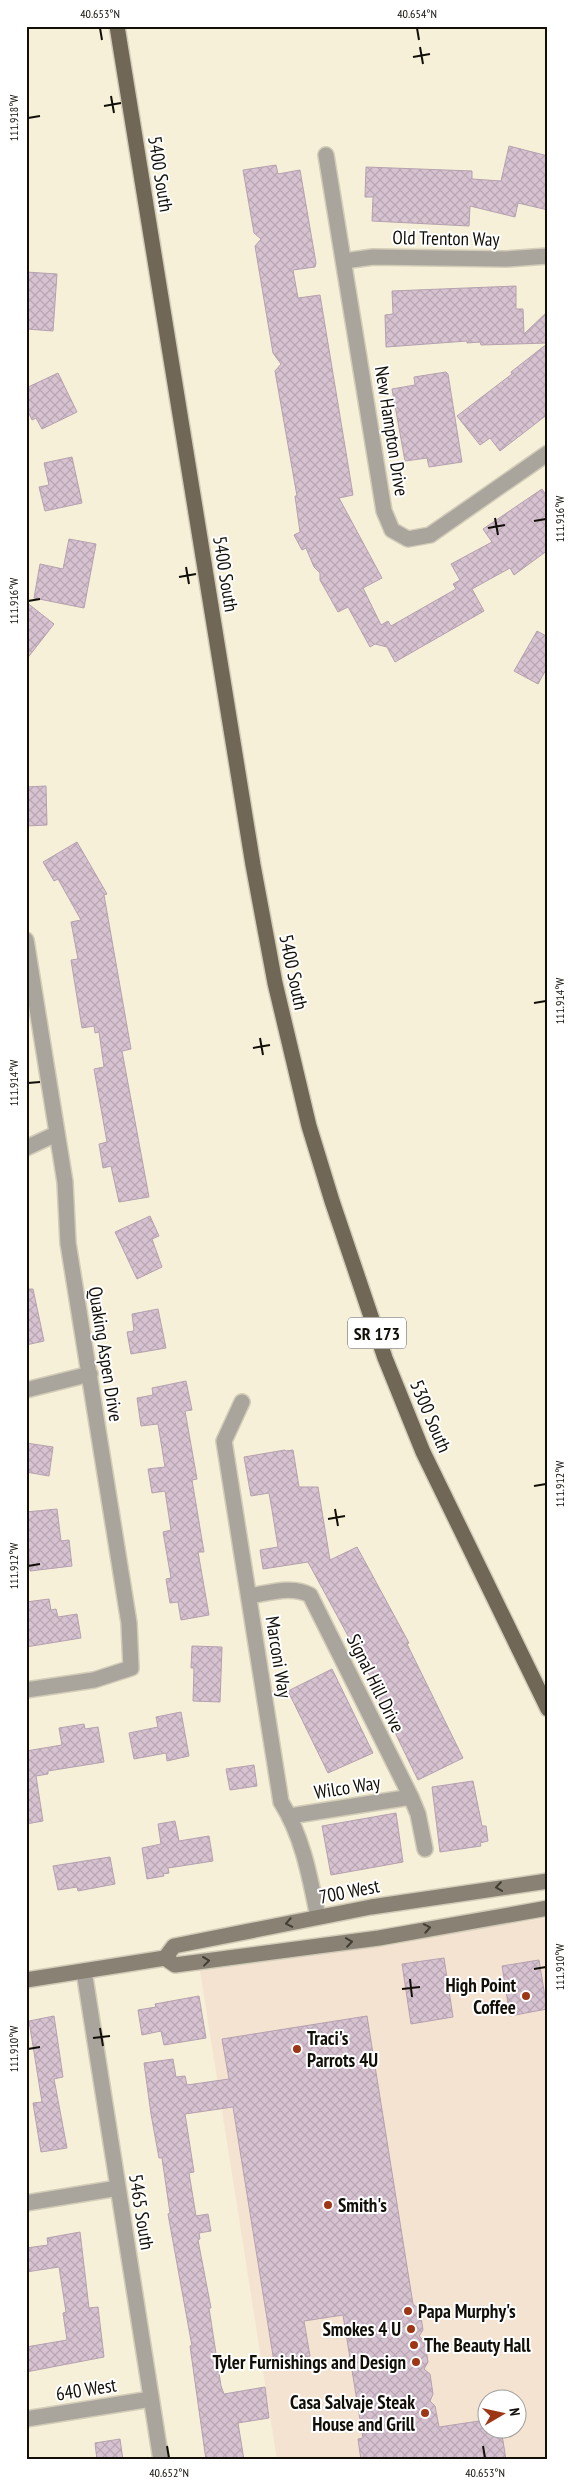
<svg xmlns="http://www.w3.org/2000/svg" width="574" height="2486" viewBox="0 0 574 2486" font-family="'PT Sans Narrow',sans-serif">
<defs>
<pattern id="building-cross-hatch" width="8" height="8" patternUnits="userSpaceOnUse" patternTransform="scale(1.25)"><rect width="8" height="8" fill="#d7c2d1"/><path d="M0 0l8 8M0 8l8-8" fill="none" stroke="#b8a6b2"/></pattern>
</defs>
<rect width="100%" height="100%" fill="#f6f0d9"/>
<path fill="#f5e3d2" fill-rule="evenodd" d="M548 1918V2460H277L200 1971ZM486 2398H516V2428H486Z"/>
<path fill="url(#building-cross-hatch)" stroke="#b5a1af" d="M509 146 548 156V210L518 203 515 217 470 206 469 226 372 221 373 197H365L366 167 472 171V179L501 181Z
M276 165 278 174 300 170 316 263 315 267 293 270 298 298 320 295 353 495 339 498 382 578 363 588 381 625 388 621 391 626 456 589 453 584 460 580 451 564 492 542 483 529 542 489 548 498V550L514 575 510 568 472 589 484 611 395 662 387 647 375 644 370 647 348 607 338 612 320 580V573L314 567 306 548 302 550 294 535 300 532 295 496H297L275 371 281 364 273 353 255 246 261 239 254 233 243 170Z
M26 272 57 274 53 331 27 329Z
M516 286V309H523L524 334 548 311V343L481 345 480 342 467 343V341L386 347 385 315 393 314 392 291Z
M548 343V414L500 451 490 438 480 445 457 416 512 374 511 372Z
M446 372 448 374 462 462 429 467 427 458 405 461 392 389 415 385 414 377Z
M58 373 77 412 42 429 36 418 32 420 26 407V388Z
M72 457 82 503 45 511 39 487 49 485 44 463Z
M69 539 96 544 84 608 34 598 40 564 63 569Z
M26 602 54 624 26 660Z
M537 631 548 637V666L538 684 514 671Z
M46 786 47 825 26 826V787Z
M77 842 107 894 104 895 131 1049 122 1051 149 1197 119 1202 111 1166 103 1168 99 1144 107 1142 94 1069 104 1067 99 1032 95 1033 94 1026 82 1028 71 960 78 959 71 922 81 920 58 879 54 881 43 862Z
M150 1216 159 1236 152 1239 162 1267 137 1279 115 1232Z
M26 1289H33L44 1341 26 1345Z
M158 1309 166 1348 131 1354 127 1332 134 1331 132 1314Z
M186 1381 192 1410 185 1411 197 1479 192 1480 204 1552H198L209 1615 181 1620 178 1602 170 1603 166 1579 171 1578 163 1532 171 1530 165 1491 152 1493 148 1469 165 1467 158 1424 141 1426 137 1398 153 1395 152 1388Z
M26 1443 53 1447 49 1476 26 1472Z
M285 1450 286 1451 293 1450 299 1487H318L330 1560 357 1547 409 1643 407 1644 463 1758 418 1780 370 1681 372 1680 308 1562 263 1569 260 1550 278 1547 272 1510 269 1493 251 1496 244 1457Z
M57 1509 61 1541 69 1540 72 1566 30 1571 26 1512Z
M49 1599 51 1610 56 1609 58 1617 77 1614 81 1638 26 1647V1602Z
M192 1646 222 1647 220 1702 193 1701 194 1668H191Z
M332 1669 373 1753 328 1773 288 1691Z
M181 1712 189 1756 167 1761 166 1753 134 1759 129 1733 158 1727 156 1717Z
M84 1724 85 1729 98 1727 104 1762 48 1771V1774L36 1776 43 1821 26 1824V1751L62 1745 59 1728Z
M254 1765 257 1786 230 1790 226 1769Z
M473 1781 482 1826H486L488 1841 480 1843 481 1846 440 1852 432 1787Z
M396 1813 403 1862 331 1875 322 1826Z
M175 1821 179 1841 209 1836 213 1861 168 1868 169 1873 163 1874 164 1876 147 1879 142 1848 161 1844 158 1824Z
M110 1857 115 1884 78 1891 77 1887 58 1890 53 1866Z
M444 1958 453 2017 411 2024 402 1964Z
M539 1960 547 2009 510 2016 502 1966Z
M199 1996 206 2038 164 2045 161 2031 142 2035 138 2010 156 2007 155 2004Z
M54 2016 63 2077 54 2079 67 2148 41 2152 33 2103 42 2102 29 2021Z
M367 2016 413 2304 420 2310 423 2330 419 2336 425 2342 428 2362 424 2369 430 2374 433 2394 430 2401 435 2406 439 2427 486 2420V2428H501L506 2460H361L358 2439 363 2438 343 2315 304 2321 310 2356 274 2362 233 2107 185 2114 194 2172 189 2173 196 2216 208 2214 211 2231 199 2233 200 2239 198 2240 211 2308H209L221 2386 224 2394 265 2387 269 2418 238 2423 244 2460H206L190 2346H192L168 2214 170 2213 162 2158H159L151 2114 144 2063 173 2059 176 2077 185 2076 187 2085 229 2079 222 2039Z
M80 2232 89 2308 98 2307 104 2357 26 2372V2347L67 2340 63 2313 66 2312 59 2267 26 2272V2248L48 2245 47 2238Z
M120 2439 123 2460H97L95 2443Z"/>
<g fill="none" stroke-linecap="round" stroke-linejoin="round">
<defs>
<path id="street" d="M326 155 384 511 392 530 408 539 430 535 548 453
M344 261 373 257 506 259 548 256
M26 940 65 1182 68 1243 129 1623 131 1668 94 1680 26 1690
M26 1148 56 1134
M26 1390 90 1374
M242 1402 224 1441 281 1802C303 1837 310 1878 318 1917
M249 1596C269 1593 292 1585 310 1595L411 1797 418 1814 425 1849
M290 1816 411 1797
M84 1971 161 2460
M26 2203 118 2188
M26 2419 151 2399"/>
<path id="secondary" d="M165 1958 175 1965 379 1938 548 1908
M26 1980 165 1958 174 1946 371 1907 548 1881"/>
<path id="primary" d="M117 26 253 865 275 983 309 1126 332 1201 385 1358 423 1452 548 1709"/>
</defs>
<use href="#street" stroke="#d2ccb8" stroke-width="18"/>
<use href="#secondary" stroke="#d2ccb8" stroke-width="18"/>
<use href="#primary" stroke="#d2ccb8" stroke-width="18"/>
<use href="#street" stroke="#aaa59c" stroke-width="15"/>
<use href="#secondary" stroke="#888174" stroke-width="15"/>
<use href="#primary" stroke="#706757" stroke-width="15"/>
</g>
<defs><path id="oneway-chevron" d="M-2-3.5L2.5 0L-2 3.5" fill="none" stroke-width="1.6" stroke-linecap="round" stroke-linejoin="round" transform="scale(1.25)"/></defs>
<g stroke="#413d33">
<use href="#oneway-chevron" transform="translate(499 1887) rotate(172)"/>
<use href="#oneway-chevron" transform="translate(289 1923) rotate(169)"/>
<use href="#oneway-chevron" transform="translate(427 1928) rotate(-11)"/>
<use href="#oneway-chevron" transform="translate(349 1942) rotate(-8)"/>
<use href="#oneway-chevron" transform="translate(206 1961) rotate(-7)"/>
</g>
<path fill="none" stroke="#120f08" stroke-width="2" d="M100 28 102 40M417 28 419 40M420 47 423 64M413 57 430 54M111 96 114 113M104 106 121 103M28 118 40 116M495 518 498 535M534 521 546 519M488 528 505 525M186 567 189 584M179 577 196 574M28 601 40 599M534 1003 546 1001M260 1038 263 1055M253 1048 270 1045M28 1083 40 1082M534 1486 546 1484M335 1509 338 1526M328 1519 345 1516M28 1566 40 1564M534 1969 546 1967M410 1979 412 1997M402 1989 420 1987M100 2028 103 2046M93 2038 110 2036M28 2049 40 2047M167 2446 169 2458M483 2446 485 2458"/>
<g fill="#9d3615" stroke="#fff" stroke-width="2">
<circle cx="526" cy="1996" r="5"/>
<circle cx="297" cy="2049" r="5"/>
<circle cx="328" cy="2205" r="5"/>
<circle cx="408" cy="2311" r="5"/>
<circle cx="411" cy="2329" r="5"/>
<circle cx="414" cy="2345" r="5"/>
<circle cx="416" cy="2362" r="5"/>
<circle cx="425" cy="2413" r="5"/>
</g>
<g text-anchor="middle" dominant-baseline="central" stroke-width="4" stroke-linejoin="round" paint-order="stroke">
<rect fill="#fff" stroke="#595752" stroke-width="1" x="348" y="1317.5" width="58" height="31" rx="4"/>
<g font-size="18" font-weight="bold" fill="#120f08">
<text x="377" y="1333">SR 173</text>
</g>
<g font-size="19" fill="#120f08" stroke="#fff">
<text transform="translate(161 174) rotate(81)">5400 South</text>
<text transform="translate(446 238) rotate(1)">Old Trenton Way</text>
<text transform="translate(392 431) rotate(81)">New Hampton Drive</text>
<text transform="translate(226 574) rotate(81)">5400 South</text>
<text transform="translate(294 972) rotate(78)">5400 South</text>
<text transform="translate(106 1354) rotate(81)">Quaking Aspen Drive</text>
<text transform="translate(431 1416) rotate(67)">5300 South</text>
<text transform="translate(279 1657) rotate(81)">Marconi Way</text>
<text transform="translate(376 1683) rotate(64)">Signal Hill Drive</text>
<text transform="translate(347 1787) rotate(-9)">Wilco Way</text>
<text transform="translate(349 1891) rotate(-11)">700 West</text>
<text transform="translate(142 2212) rotate(81)">5465 South</text>
<text transform="translate(86 2389) rotate(-9)">640 West</text>
</g>
<g font-size="19" font-weight="bold" fill="#120f08" stroke="#fff" text-anchor="end">
<text x="516" y="1985">High Point<tspan x="516" dy="22">Coffee</tspan></text>
<text x="307" y="2038" text-anchor="start">Traci's<tspan x="307" dy="22">Parrots 4U</tspan></text>
<text x="338" y="2205" text-anchor="start">Smith's</text>
<text x="418" y="2311" text-anchor="start">Papa Murphy's</text>
<text x="401" y="2329">Smokes 4 U</text>
<text x="424" y="2345" text-anchor="start">The Beauty Hall</text>
<text x="406" y="2362">Tyler Furnishings and Design</text>
<text x="415" y="2402">Casa Salvaje Steak<tspan x="415" dy="22">House and Grill</tspan></text>
</g>
</g>
<rect width="574" height="2486" fill="none" stroke="#ffffff" stroke-width="55"/>
<g transform="translate(502 2414) rotate(81)"><circle r="24" fill="#ffffff" stroke="#a09f9c"/>
<path d="M0-4L9 19L0 12L-9 19Z" fill="#9d3615"/>
<text y="-8" font-size="14" font-weight="bold" text-anchor="middle" fill="#120f08">N</text>
</g>
<rect x="28" y="28" width="518" height="2430" fill="none" stroke="#120f08" stroke-width="2"/>
<g font-size="12" text-anchor="middle" fill="#120f08">
<text x="100" y="18">40.653°N</text>
<text x="417" y="18">40.654°N</text>
<text transform="translate(14 118) rotate(-90)" y="4">111.918°W</text>
<text transform="translate(560 519) rotate(-90)" y="4">111.916°W</text>
<text transform="translate(14 601) rotate(-90)" y="4">111.916°W</text>
<text transform="translate(560 1001) rotate(-90)" y="4">111.914°W</text>
<text transform="translate(14 1083) rotate(-90)" y="4">111.914°W</text>
<text transform="translate(560 1484) rotate(-90)" y="4">111.912°W</text>
<text transform="translate(14 1566) rotate(-90)" y="4">111.912°W</text>
<text transform="translate(560 1967) rotate(-90)" y="4">111.910°W</text>
<text transform="translate(14 2049) rotate(-90)" y="4">111.910°W</text>
<text x="169" y="2477">40.652°N</text>
<text x="485" y="2477">40.653°N</text>
</g>
</svg>
